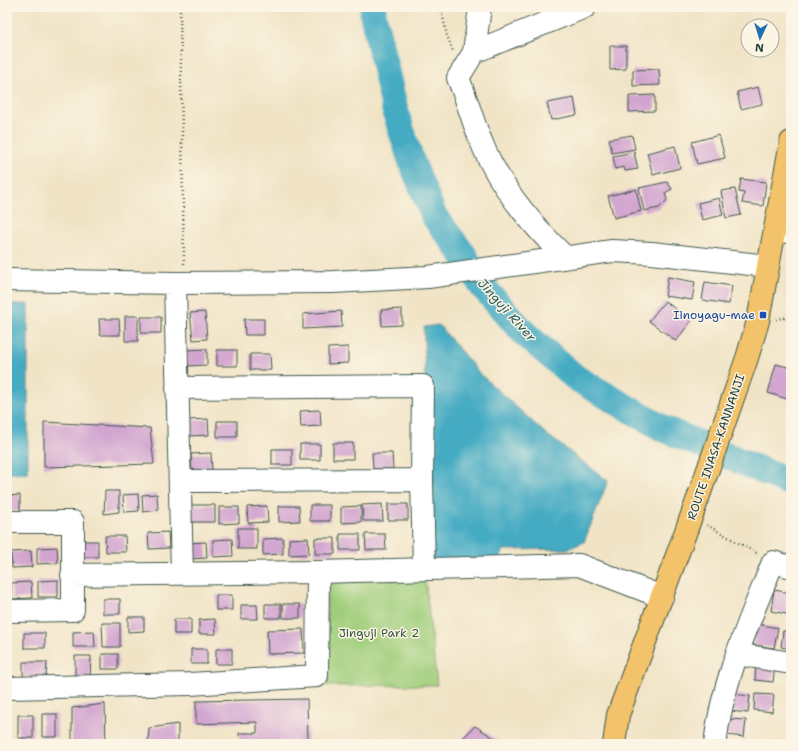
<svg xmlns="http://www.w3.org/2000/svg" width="798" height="751" viewBox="0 0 798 751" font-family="'Shantell Sans',sans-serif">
<rect width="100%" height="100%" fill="#fcf5e5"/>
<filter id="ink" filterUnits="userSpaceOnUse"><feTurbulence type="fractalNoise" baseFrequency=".025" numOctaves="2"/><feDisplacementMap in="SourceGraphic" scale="8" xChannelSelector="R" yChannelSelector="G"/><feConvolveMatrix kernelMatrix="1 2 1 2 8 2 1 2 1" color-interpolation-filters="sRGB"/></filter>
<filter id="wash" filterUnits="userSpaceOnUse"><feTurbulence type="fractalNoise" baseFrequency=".012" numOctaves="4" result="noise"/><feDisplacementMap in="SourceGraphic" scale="16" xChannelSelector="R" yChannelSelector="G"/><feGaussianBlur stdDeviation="0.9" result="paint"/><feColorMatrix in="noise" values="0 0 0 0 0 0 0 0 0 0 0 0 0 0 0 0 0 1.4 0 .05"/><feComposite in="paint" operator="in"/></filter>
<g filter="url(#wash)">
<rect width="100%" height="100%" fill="#f1e4c6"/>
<path fill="#a0ce7b" stroke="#608658" d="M425 579 437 685 327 686V580Z"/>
<path fill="#44abc3" stroke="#32747c" d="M7 304H28V473H7Z
M439 325 480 374 545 433 608 481 584 542 568 549 502 550 501 560 432 563 427 554 424 327Z"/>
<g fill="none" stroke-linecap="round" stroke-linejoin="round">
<path stroke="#44abc3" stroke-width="27" d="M373 7V15L396 114 411 160 434 216 463 254 483 287 525 334 576 378 662 428 791 483"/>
</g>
<g id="blocks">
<path fill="#d2a4d0" d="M610 46H626V69L610 70Z
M659 69 660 85 633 86V70Z
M758 87 762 104 741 109 737 92Z
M655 95V111L629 112V96Z
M574 98 577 115 551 120 547 103Z
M632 135 635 149 612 153 609 139Z
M719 135 725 158 697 164 692 142Z
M675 146 680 168 653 175 647 153Z
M634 152 638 169 625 171 624 167 615 169 613 156Z
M741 179 766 182 763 206 742 203 744 193 739 192Z
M667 182 672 189 665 193 667 200 659 208 644 211 639 188Z
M636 189 641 211 614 218 608 196Z
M735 189 741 215 726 218 721 191Z
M719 198 723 215 702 220 698 203Z
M668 277 695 282 692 300 665 296Z
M705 282 732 286 729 304 702 300Z
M665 301 691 321 676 341 649 321Z
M402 309V325L382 326 381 310Z
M341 311 342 327 303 329V314Z
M205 312 207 339 193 340 190 313Z
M125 316H138V341H125Z
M141 317H161V333H141Z
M99 319H119L120 335H100Z
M244 319H264V335H245Z
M348 347V363L328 364V348Z
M207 349V365L187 366V350Z
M217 350H237V366H217Z
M250 354H270L271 370H250Z
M776 364 791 368V400L768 393Z
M320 410 321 426 301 427 300 411Z
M208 419 209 435 189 436 188 420Z
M217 421H237V437H217Z
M44 422 150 428 154 464 44 467Z
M333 443H353V459H333Z
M300 444H320V460H300Z
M272 449H292V465H272Z
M211 453 212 470H192L191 454Z
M372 453H392L393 469H373Z
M105 491H119V512L104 514Z
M138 494 139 511 124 512 123 495Z
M157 494 158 510 143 512 142 495Z
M20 495V511L7 512V496Z
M382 504 383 521H363L362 505Z
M388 504H408V520H388Z
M189 505H215V522H189Z
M310 505H330V521H310Z
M267 506 268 522 248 523 247 507Z
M279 506H299L300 521 279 522Z
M361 506V522L341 523V507Z
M219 507H239V523L219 524Z
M238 528H257V549H238Z
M168 532 169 548 149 549 148 533Z
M340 534H360V550H340Z
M365 534H385L386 550H366Z
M105 536H125L126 552H106Z
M283 538V554L263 555V539Z
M308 538 309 554 289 555V539Z
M315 538H335V554H315Z
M232 539 233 556 213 557V540Z
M78 541H98V557H78Z
M206 542 207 558 187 559V543Z
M57 547 58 563 37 564V548Z
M31 551 32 567 12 568 11 552Z
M58 580V597H38V581Z
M31 582 32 598 12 599 11 583Z
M774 590 791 593V615L771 611Z
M216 595H232V610H216Z
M103 599H120V614H103Z
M265 604H281V618H265Z
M283 604H300V618H283Z
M241 605H257L258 619H241Z
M128 617H144V631L128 632Z
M174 619H191V634H174Z
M215 619 216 634H199V620Z
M102 623H120V647H103Z
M757 624 778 628 774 648 753 645Z
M303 629 304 653 268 654 267 630Z
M94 631 95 647H73V632Z
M783 631 791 632V649L781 647Z
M24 633H45V648H24Z
M191 649H207V664H191Z
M216 649H232V664H216Z
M102 654H118V669H102Z
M75 656H91L90 679H75Z
M23 662H47L46 677H23Z
M756 663 775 665 773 682 755 680Z
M7 664H9V679H7Z
M732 694 750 696 748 713 730 711Z
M755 694 774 695 772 712 754 710Z
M307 699 308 744H240L239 733H257V722L196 724V701Z
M105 704 106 744H72V708Z
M42 714H57V737H42Z
M18 715H33V738H18Z
M727 719 746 720 744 737 726 735Z
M178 724V744H148L149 728Z
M475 726 502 743 457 744Z"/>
</g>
</g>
<g filter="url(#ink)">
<use href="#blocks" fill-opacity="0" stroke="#3e564a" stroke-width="1"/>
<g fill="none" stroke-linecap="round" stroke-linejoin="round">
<defs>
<path id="minor" d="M480 7 474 52 458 78C467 99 472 120 481 141 498 185 532 225 565 257
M474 52 585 7
M775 231 791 232
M7 280 175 283 333 282 428 277 612 251 652 253 768 266
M175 283 182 574
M177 388 423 386 422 480 424 568
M180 481 422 480
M7 522H73V610L7 611
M72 575 318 572 579 565 662 597
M737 654 791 663
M7 688 190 684 317 676 318 572
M715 744C722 681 750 620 773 562L791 567"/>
<path id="major" d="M614 744 618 715 697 501 747 358 758 321 791 142"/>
</defs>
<use href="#minor" stroke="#3e564a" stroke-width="24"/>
<use href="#major" stroke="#3e564a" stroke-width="24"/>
<path stroke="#3e564a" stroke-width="2.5" stroke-dasharray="1 3" stroke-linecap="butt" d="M180 7 184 265
M441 7 447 36 453 51
M776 319 791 317
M707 525 758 554"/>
<use href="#minor" stroke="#fff" stroke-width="22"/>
<use href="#major" stroke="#f2c36a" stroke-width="22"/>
</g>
</g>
<rect fill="#1a4fb4" stroke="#fcf5e5" stroke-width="1.5" x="759" y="311" width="8" height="8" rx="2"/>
<g text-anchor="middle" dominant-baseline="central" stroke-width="3" stroke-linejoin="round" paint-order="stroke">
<g font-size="12" fill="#164399" stroke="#fcf5e5" text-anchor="end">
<text x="755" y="315">Iinoyagu-mae</text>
</g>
<g font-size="12" fill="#1f3d34" stroke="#fcf5e5">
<text transform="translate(716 447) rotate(-71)">ROUTE INASA-KANNANJI</text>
</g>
<g font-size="12" fill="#395a42" stroke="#fcf5e5">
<text x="379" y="633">Jinguji Park 2</text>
</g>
<g font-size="13" font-style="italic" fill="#2a5e5f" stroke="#fcf5e5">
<text transform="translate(507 310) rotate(48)">Jinguji River</text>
</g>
</g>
<rect width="798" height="751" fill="none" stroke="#fcf5e5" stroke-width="24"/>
<g transform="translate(760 38) rotate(184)"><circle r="19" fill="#fcf5e5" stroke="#a4ab9e"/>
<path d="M0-3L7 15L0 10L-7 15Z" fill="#1f6fb2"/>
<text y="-6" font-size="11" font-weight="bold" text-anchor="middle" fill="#1f3d34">N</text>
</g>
</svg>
